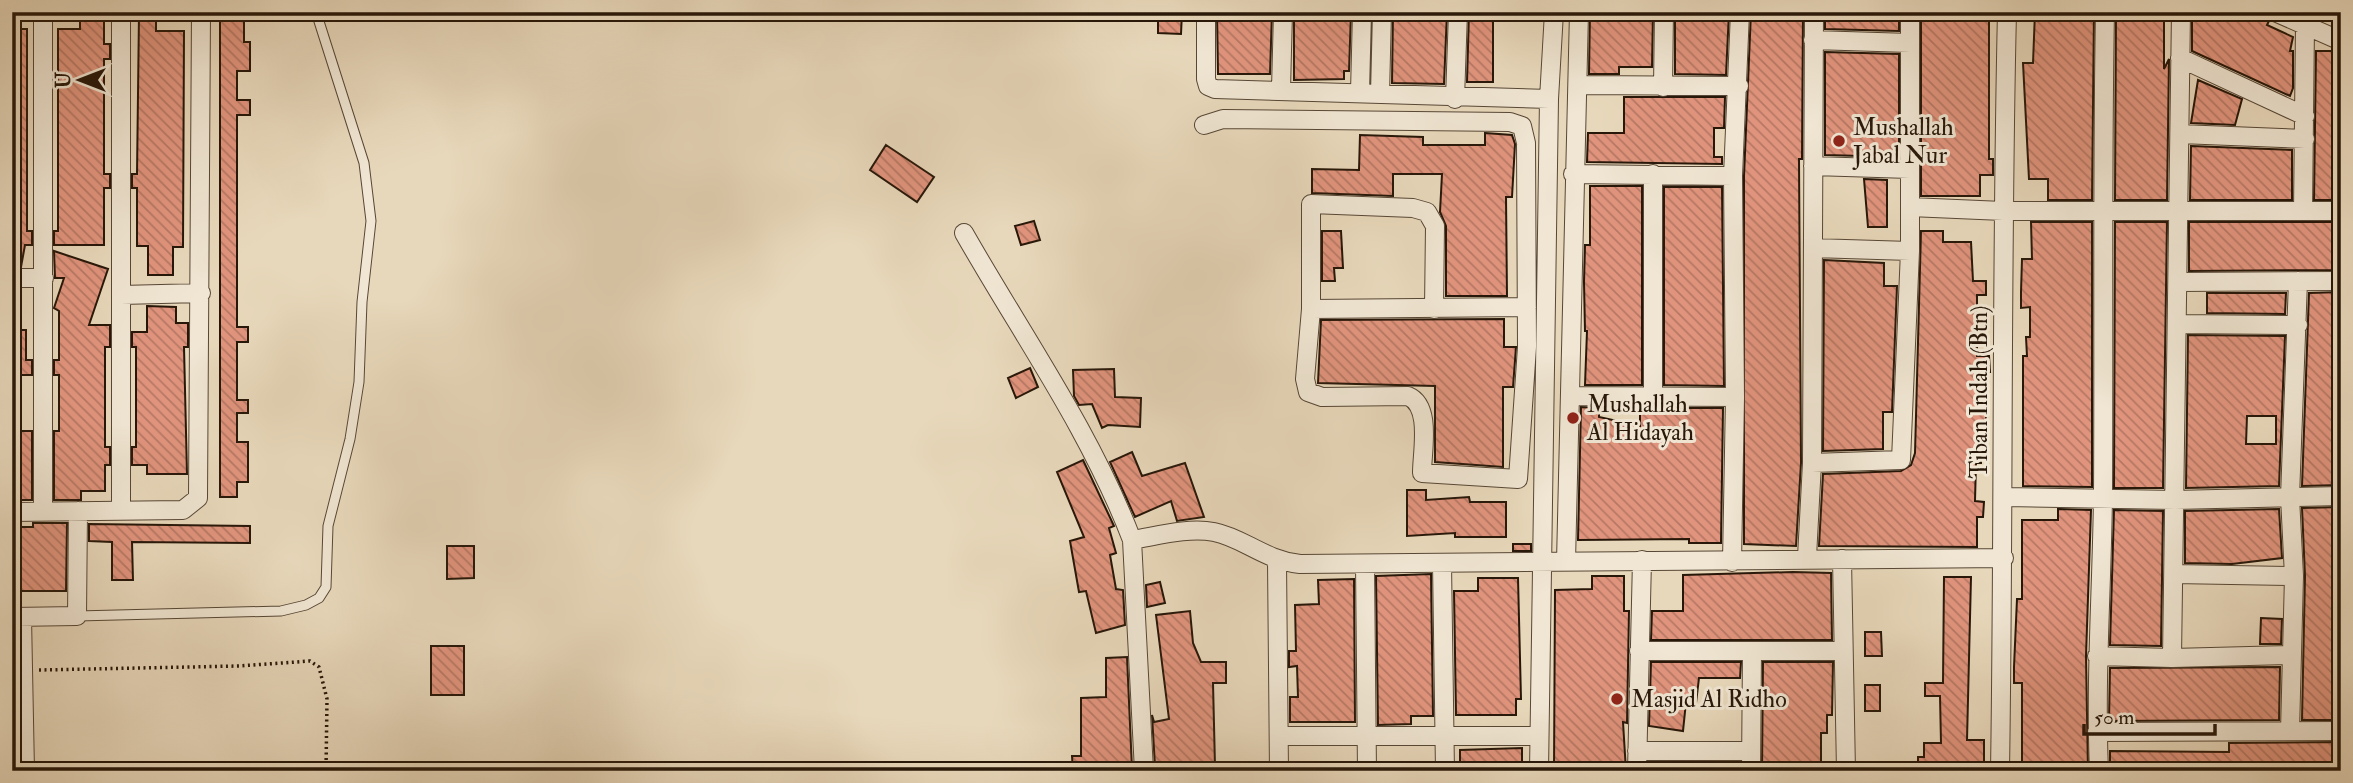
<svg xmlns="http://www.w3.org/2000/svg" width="2353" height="783" viewBox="0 0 2353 783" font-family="'IM FELL Double Pica',serif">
<defs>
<pattern id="building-back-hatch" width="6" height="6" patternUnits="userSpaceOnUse" patternTransform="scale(1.75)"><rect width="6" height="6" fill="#e1947d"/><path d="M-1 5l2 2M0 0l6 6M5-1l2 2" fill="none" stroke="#b67865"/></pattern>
</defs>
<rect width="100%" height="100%" fill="#e8d8bb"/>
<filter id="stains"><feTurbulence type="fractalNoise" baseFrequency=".00286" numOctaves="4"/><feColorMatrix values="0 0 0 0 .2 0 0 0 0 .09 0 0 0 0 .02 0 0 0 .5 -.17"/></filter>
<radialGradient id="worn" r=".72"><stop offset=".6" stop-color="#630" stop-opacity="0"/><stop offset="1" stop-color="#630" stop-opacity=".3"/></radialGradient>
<path fill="url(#building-back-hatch)" stroke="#271709" stroke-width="2" fill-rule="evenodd" d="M1158 12H1182L1181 34 1158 33Z
M1217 12H1272L1270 74H1218Z
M1294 12H1351L1349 71H1344V79L1294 80Z
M1393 12H1447L1444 84 1392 83Z
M1469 12H1493V82H1467Z
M1590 12H1653L1652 67H1619V74H1589Z
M1675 12H1729L1726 75 1675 74Z
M1751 12H1803L1802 159H1799L1801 463 1796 546 1744 544V176Z
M1825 12H1899V31L1825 29Z
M1921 12H1989V159H1993V175H1980V196H1921Z
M2035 12H2094L2092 200H2048V179H2029L2023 63H2033Z
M2116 12H2164V69L2169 59 2167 200H2115Z
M2192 12H2256L2265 16 2269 21 2267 25 2293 37 2290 51H2293V88L2290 96 2192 51Z
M139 14 156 15V31H184L183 247H173V275H148V246H137V188H132V174H137Z
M80 15H104V44H110V59H104V174H110V188H104V245H54V231H58V29H80Z
M220 16H244V42H250V71H237V100H250V115H237V327H248V342H237V400H248V413H237V442H248V482H237V497H220Z
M12 29H27V231H32V245H25L21 267H12Z
M2316 51H2336L2337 58H2341V200H2314Z
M1825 52 1899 54V157L1825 155Z
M2198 80 2242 99 2235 125 2191 123Z
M1624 97H1725L1724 128H1714V157H1722V164L1587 162 1588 133H1624Z
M1485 133 1512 135 1515 144 1512 197H1506L1507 296H1446V226L1440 212 1442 174H1393V196L1312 193V169L1359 170 1360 135 1423 137V145H1485Z
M886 145 934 177 917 202 870 170Z
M2191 146 2292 150V200H2190Z
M1864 179 1887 180V227H1868Z
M1590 186H1642V385H1585L1587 331H1585L1584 282 1585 245H1590Z
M1664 187H1722L1724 386 1664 385Z
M1034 221 1040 240 1021 245 1015 226Z
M2031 222H2092V487L2023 486V356H2027L2026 337H2030V307L2021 308V292L2022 259H2032Z
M2115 222H2167L2163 488H2114Z
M2189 222H2341V270L2189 271Z
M1322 231H1341L1343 268H1334L1335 281H1322Z
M1921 231H1943V242H1971L1973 281H1986V295H1977V356H1989L1990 372H1986V444H1981V463H1976L1975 501 1984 502 1983 517H1977V547L1819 546 1823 474 1901 471 1911 465 1915 453Z
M54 251 108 269 89 325H110V347H105V447H110V465H105V491H81V500H54V431H59V375H54V360H59V311L54 308 64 278H55Z
M1824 260 1884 263V286H1897L1892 412H1883V449L1823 451Z
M2341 292V485L2302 486 2309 293Z
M2207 293H2286L2285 314 2207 313Z
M147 306 176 307V323H188V347H184L187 474H147V465H132V447H136V347H132V332H147Z
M1504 319V347H1516L1513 387H1503V467L1435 462V386L1318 383 1321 320Z
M12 330H26V360H32V375H12Z
M2188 335 2285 336 2279 486 2186 488ZM2247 416H2276V444H2246Z
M1030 368 1038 387 1016 398 1008 378Z
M1114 369 1115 397 1141 398 1140 427 1108 425 1102 428 1092 404 1079 405 1074 396 1073 370Z
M1581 407 1599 408V417L1640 426V408H1723L1721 543H1689V539L1578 540Z
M12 431H32V500H12Z
M1132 452 1142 476 1185 463 1204 517 1177 521 1171 501 1135 517 1110 462Z
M1083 460 1114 526 1109 528 1116 553 1110 555 1116 589 1123 590 1125 625 1096 633 1086 591 1079 592 1070 541 1084 537 1057 472Z
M1407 490H1426V500L1469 497 1470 502H1506V537H1455V533L1407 536Z
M2341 507V720H2302L2305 576 2302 508Z
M2058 509 2091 510 2086 656 2088 771H2022V683H2014V667L2017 599H2022V520H2058Z
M2279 509 2282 558 2232 564 2185 563V511Z
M2114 510 2163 511 2161 646 2110 645Z
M33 523H67L66 591H12V527H33Z
M89 524 250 526V543L132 542 133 580H112V542L89 541Z
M1513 544H1531V551H1513Z
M447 546H474V578L447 579Z
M1793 572 1831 573 1832 640H1651L1652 611H1683V575Z
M1431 574 1433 716H1411V724L1378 725 1376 576Z
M1592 576H1624V611H1629L1627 723 1623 722 1626 771H1554L1555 590 1592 589Z
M1944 577H1971L1967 740H1984V770L1918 771V757H1924V743H1941L1940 696H1925V683H1943Z
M1478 578H1518L1521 699H1516V715H1456L1454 591H1478Z
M1354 579 1355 722H1290V697H1298L1297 666 1289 667V651H1296L1295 605 1319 604 1318 580Z
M1160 582 1165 603 1147 607 1146 585Z
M1190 611 1193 643 1201 662H1226V683H1213L1215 766H1155L1152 715 1154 722 1169 719 1156 615Z
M2261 618 2282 619 2281 644H2260Z
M1865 632H1881L1882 656H1865Z
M431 646H464V695H431Z
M1127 657 1132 769 1073 771 1072 756H1081V698L1106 697V658Z
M1651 662H1741L1740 678H1699L1696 703 1686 702 1683 731 1649 726Z
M1763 662H1833L1832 715H1827V733H1821V771H1762Z
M2280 667 2279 720 2109 721 2110 668Z
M1865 685H1880V711H1865Z
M2341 742V771H2110V751L2229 752V743Z
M1522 748V771H1460V750Z
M1649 762H1740V771H1648Z"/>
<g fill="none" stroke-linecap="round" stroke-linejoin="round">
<defs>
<path id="service" d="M77 616 281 611 306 605 319 598 326 587 328 526 350 439 359 382 362 302 371 221 364 163 316 12"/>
<path id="minor" d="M121 12V511
M1206 12V79L1208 86 1215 89 1549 99
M2275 12 2341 41
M1813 40 1910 43
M2180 58 2305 116
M1579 85 1739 86
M1663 87 1664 12
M1281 89 1283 12
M1360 92 1362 12
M1380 94 1382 12
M1455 99 1458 12
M1204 125 1223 119 1510 122 1522 126 1526 143 1527 347 1518 479 1422 473C1422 451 1432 406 1408 396L1322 397 1308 392 1305 379 1311 309V204L1413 208 1427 212 1435 226 1434 309
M2180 134 2305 139
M1813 166 1910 169
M1573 174 1733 176
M1653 174V396
M1910 207 2003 211H2341
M2303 211 2305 25
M964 233C1022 335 1090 430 1132 540
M1813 248 1910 251
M12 278H44
M2179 282 2341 281
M121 295 201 293
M1311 309 1527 307
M2178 324 2298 325
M1570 396 1735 397
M1812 463 1901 460 1910 251V12
M2005 497 2175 500 2341 496
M43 511V12
M12 512 183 510 198 498 201 12
M1807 557 1812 463 1814 12
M1842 559 1846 771
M1277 562 1279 771
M1566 562 1579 12
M1732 562 1735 397 1733 176 1740 12
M1442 563 1445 771
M1365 564 1367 771
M2174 574 2294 576
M12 617 77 616 78 511
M22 617 25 771
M1639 651H1841
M2097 656 2172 658 2290 655
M2172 658 2181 12
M2290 731 2294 576 2290 497 2298 281
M2097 732 2341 731
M1279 736H1539
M1637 751H1751
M1144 771 1132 540C1157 536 1188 527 1214 532 1244 538 1264 560 1300 564L2004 558
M1539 771 1549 99 1554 12
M1637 771 1642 560
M1751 771 1752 651
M2000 771C2004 518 2001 265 2007 12
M2099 771C2095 679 2102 587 2103 495 2104 334 2102 173 2105 12"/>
</defs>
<use href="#service" stroke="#574736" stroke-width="11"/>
<use href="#minor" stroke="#574736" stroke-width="20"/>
<path stroke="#271709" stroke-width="3.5" stroke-dasharray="2 3.5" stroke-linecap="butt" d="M39 670 239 666 310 661 319 667 327 699 326 771"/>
<use href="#service" stroke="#f0e6d3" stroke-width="9"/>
<use href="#minor" stroke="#f0e6d3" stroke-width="18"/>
</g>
<g fill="#8f2418" stroke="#f0e6d3" stroke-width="2.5">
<circle cx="1839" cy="141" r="7"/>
<circle cx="1573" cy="418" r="7"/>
<circle cx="1617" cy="699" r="7"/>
</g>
<g text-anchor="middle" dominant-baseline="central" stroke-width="6" stroke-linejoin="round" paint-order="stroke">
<g font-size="24" fill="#271709" stroke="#f0e6d3" text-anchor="start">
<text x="1853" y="127">Mushallah<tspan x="1853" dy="28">Jabal Nur</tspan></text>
<text x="1587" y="404">Mushallah<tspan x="1587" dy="28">Al Hidayah</tspan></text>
<text x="1631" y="699">Masjid Al Ridho</text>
</g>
<g font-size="24" fill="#271709" stroke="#f0e6d3">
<text transform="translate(1979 392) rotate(-90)">Tiban Indah (Btn)</text>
</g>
</g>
<rect width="2353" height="783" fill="none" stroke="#e8d8bb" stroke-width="42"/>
<rect x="14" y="14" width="2325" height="755" fill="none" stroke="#271709" stroke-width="3.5"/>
<rect x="21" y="21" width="2311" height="741" fill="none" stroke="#271709" stroke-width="2"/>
<g transform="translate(80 80) rotate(270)" stroke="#f0e6d3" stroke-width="5" paint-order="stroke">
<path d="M0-5L12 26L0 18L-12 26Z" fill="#271709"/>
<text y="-10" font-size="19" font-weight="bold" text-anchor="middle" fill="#271709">U</text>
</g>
<path d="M2084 724v10h131v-10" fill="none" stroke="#271709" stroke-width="3.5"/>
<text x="2094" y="724" font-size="21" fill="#271709" stroke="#f0e6d3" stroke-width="5" paint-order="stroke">50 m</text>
<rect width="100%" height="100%" filter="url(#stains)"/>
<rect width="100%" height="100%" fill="url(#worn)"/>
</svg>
